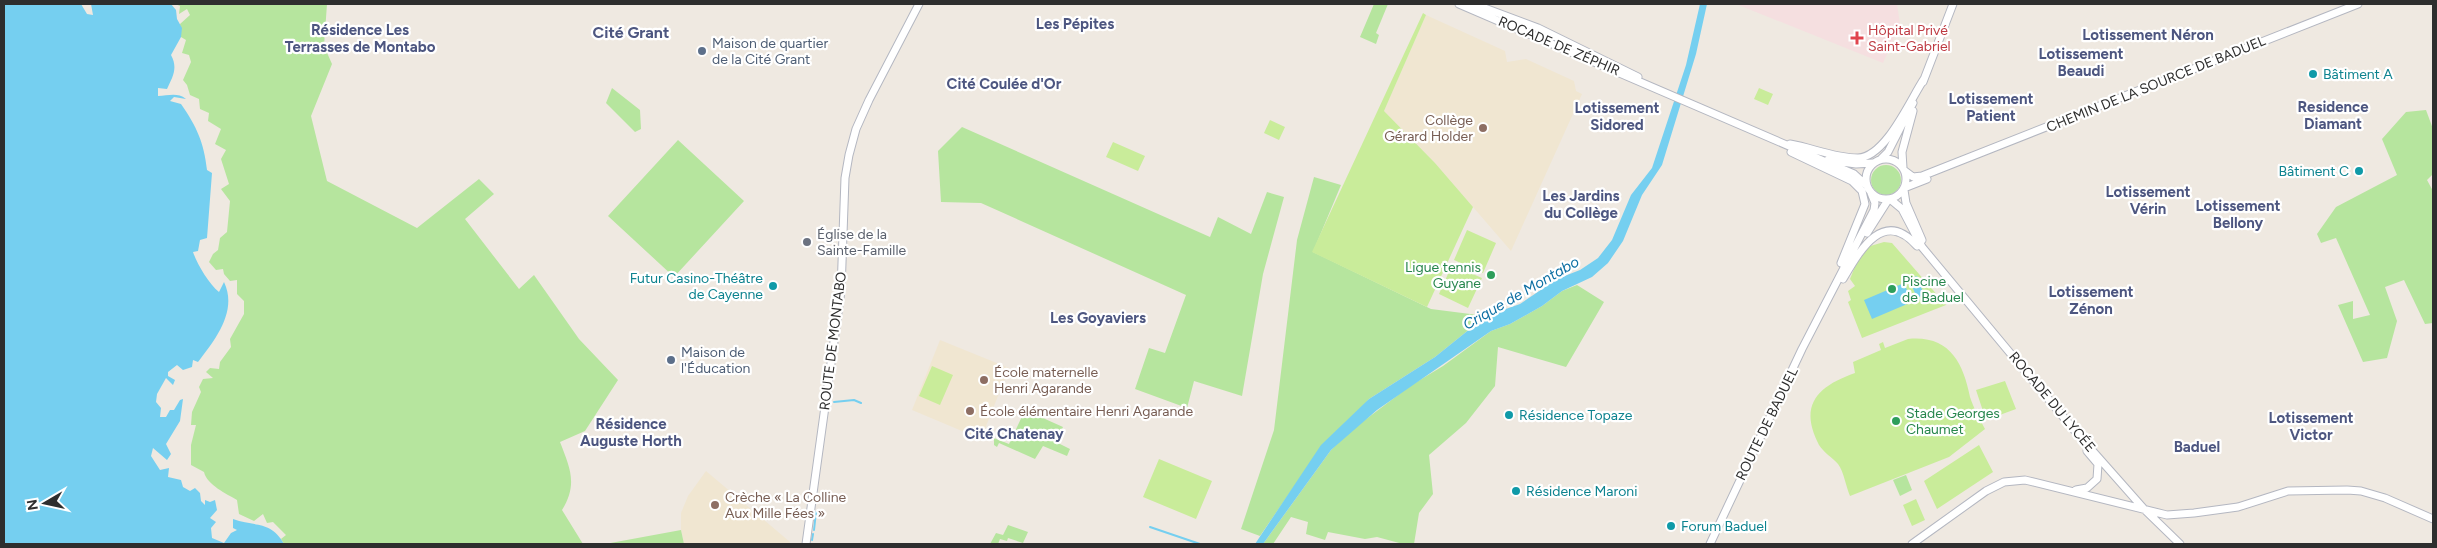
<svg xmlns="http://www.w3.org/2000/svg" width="2437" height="548" viewBox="0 0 2437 548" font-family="Figtree,sans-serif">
<rect width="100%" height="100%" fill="#efe9e1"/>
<path fill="#f0e6d1" d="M1426 15 1505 51 1507 62 1526 59 1574 81 1576 91 1582 94 1511 251 1435 163 1384 111Z
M940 340 1009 368 981 439 912 410Z
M706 471 790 542V544H684L681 530V513L688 496Z"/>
<path fill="#f5dfe0" d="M1736 4H1897L1900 24 1883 63Z"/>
<path fill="#b6e59e" d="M175 4H327L324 46 332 64 311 116 327 181 417 228 479 179 494 194 465 219 519 289 534 275 579 339 618 380 585 431 560 442C570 468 578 484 562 510L583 544H284L281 539 286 535 273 522 267 523 263 514 254 521 239 514 237 500C227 494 207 485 204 472L191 465V445L196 425H191L192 412 201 392 199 387 203 379 213 378 206 372 210 368 219 369 220 362 231 347 230 339 244 314V301L237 294V280L230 281 224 274 223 269 216 270 209 262 213 254 218 250 220 238 227 232 230 201 221 189 229 184 221 159 226 150 215 144 221 129 208 121 209 113 200 109 199 99 190 95 187 85 183 80 191 62 189 55 182 53 186 40 181 37 180 24 190 15 187 9 179 14 180 6Z
M1374 4H1388L1376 33 1379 35 1376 44 1360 37Z
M612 88 640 110 641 129 635 132 606 103Z
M2426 110 2433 129V174L2427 180 2433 191V323L2425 324 2404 280 2385 287 2397 321 2387 358 2363 362 2338 305 2353 301V319L2370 315 2336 238 2321 243 2317 234 2336 207 2397 175 2382 139 2406 112Z
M962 127 1210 237 1218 217 1251 234 1267 192 1284 197 1263 274 1242 396 1194 381 1187 408 1135 389 1149 348 1165 353 1186 295 981 203 941 202 938 151Z
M678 140 744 201 674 277 608 216Z
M1871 180a15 15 0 1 1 30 0a15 15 0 1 1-30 0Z
M1314 177 1341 185 1313 252 1431 309 1486 316 1435 357 1369 399 1293 488 1260 536 1241 529 1274 430 1297 240Z
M1577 285 1604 302 1566 367 1498 347 1495 386 1466 423 1429 455 1433 494 1419 513 1414 544H1403L1377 537 1365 539 1328 532 1325 540 1306 534 1308 522 1291 517 1273 544H1263L1331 450 1353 429 1410 386 1443 366 1491 331 1510 324 1542 306 1562 291Z
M1025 410 1063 427 1056 442 1070 449 1067 456 1043 446 1035 459 999 443 997 447 994 445V438L1009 444Z
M1906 475 1912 490 1900 496 1893 480Z
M1008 525 1028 532 1023 543 1008 538 1007 541 1000 539 998 544H990L996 533 1003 535Z
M681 530 684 544H605Z"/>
<path fill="#c9ec9a" d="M1423 13 1426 15 1384 111 1435 163 1473 207 1427 307 1312 252Z
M1759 88 1773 94 1768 105 1754 99Z
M1270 120 1285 127 1279 140 1264 133Z
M1113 142 1145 156 1138 171 1106 157Z
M1467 230 1496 243 1483 273 1454 260Z
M1884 242 1892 243 1946 305 1862 338 1848 302 1851 300 1848 291 1855 286 1850 279 1856 264 1867 247Z
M1452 265 1482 278 1468 308 1439 294Z
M1908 339C1949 335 1963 362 1970 397 1973 407 1980 419 1985 429L1949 457 1850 496C1846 487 1844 472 1838 464 1832 457 1824 453 1819 445 1798 405 1818 386 1855 373L1853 362 1881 350 1879 344 1883 342 1885 348Z
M932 366 953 375 940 405 919 396Z
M2005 381 2016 409 1986 420 1976 390Z
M1979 445 1993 472 1937 509 1924 481Z
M1159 459 1212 481 1196 519 1143 497Z
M1916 499 1925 520 1912 526 1903 505Z"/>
<path fill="#75cff0" d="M4 4H81L87 14 93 15 91 4H171L176 10 177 19 182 28 181 37 171 55C178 68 173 76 167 89L158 88V96C168 96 177 92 186 99L174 97 170 101 181 104C197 127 204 143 207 170L212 173 207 238 200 240 198 251 193 252C197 264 209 284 219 292L224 282C238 311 215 340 198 362L193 360 192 367 183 370 177 365 168 372V376L175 380 173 385 166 378 157 394 156 402 161 408 160 417H166L170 410H174L180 400 183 399 180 421 166 444 171 454 167 460 153 448 151 456 160 470 169 468 168 477 181 480 183 487 190 491 195 488 200 493 201 501 205 505V500L210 502 215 500 217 510 210 518 216 522 211 528 212 538 224 543 231 533 237 530 233 528V519C254 527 271 520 284 544H4Z
M1700 4H1707L1696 54 1662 165 1642 195 1623 241 1608 263 1592 277 1562 291 1542 306 1510 324 1491 331 1377 410 1331 450 1263 544H1255L1321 445 1369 399 1435 357 1486 316 1520 304 1557 279 1580 270 1598 258 1612 240 1631 195 1652 168 1686 65Z
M1917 276 1924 295 1917 298 1909 279Z
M1904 283 1912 302 1872 319 1864 300Z"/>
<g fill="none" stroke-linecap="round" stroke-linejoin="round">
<path stroke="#75cff0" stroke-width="2" d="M834 402 854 400 861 403
M1150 527 1200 544
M814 530 816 512
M812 540 813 534"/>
<defs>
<path id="secondary" d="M1459 4 1854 174 1866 185
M1474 4 1538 28 1638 77
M1923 82 1953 4
M1790 144C1813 148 1834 158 1858 158 1886 157 1910 100 1924 79
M1791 152 1852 181 1862 191 1865 204 1841 263
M1866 179a20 20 0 1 1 40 0a20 20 0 1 1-40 0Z
M1881 159 1888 152 1913 103
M1828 160 1856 164 1873 163
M1903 168 1902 152 1913 111
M1905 171 1913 177 1922 176 2358 4
M1904 188 1927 179
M1904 190 1906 203 1922 240
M1890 199 1902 209 1922 247 2075 431 2144 509 2180 544
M1867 233 1888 200
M1843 279C1859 252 1883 207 1917 246
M2076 490 2087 488 2097 479 2098 464 2087 451
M806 544 841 291 845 178 849 155 856 129 869 100 919 4
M1710 544 1802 349 1874 210 1875 203 1871 193
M1912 544 1986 491 2004 482 2025 480 2167 515 2194 513 2238 507 2288 491 2347 490 2361 491 2385 498 2433 519"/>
</defs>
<use href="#secondary" stroke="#b4b7c1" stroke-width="9"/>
<use href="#secondary" stroke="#fff" stroke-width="7"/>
</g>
<path fill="#e0444e" stroke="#fff" stroke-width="2" d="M1854.5 30.5h5v5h5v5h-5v5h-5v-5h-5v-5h5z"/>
<g fill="#5c6f8a" stroke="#fff" stroke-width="2">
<circle cx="702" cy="51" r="5"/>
<circle cx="671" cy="360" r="5"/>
</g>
<g fill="#0f9aa8" stroke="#fff" stroke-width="2">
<circle cx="2313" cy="74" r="5"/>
<circle cx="2359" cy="171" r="5"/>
<circle cx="773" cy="286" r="5"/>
<circle cx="1509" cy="415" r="5"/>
<circle cx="1516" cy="491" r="5"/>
<circle cx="1671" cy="526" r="5"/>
</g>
<g fill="#8d6e63" stroke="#fff" stroke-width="2">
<circle cx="1483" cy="128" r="5"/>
<circle cx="984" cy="380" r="5"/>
<circle cx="970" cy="411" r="5"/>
<circle cx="715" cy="505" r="5"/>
</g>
<circle fill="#6b7280" stroke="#fff" stroke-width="2" cx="807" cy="242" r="5"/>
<g fill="#2e9e5b" stroke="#fff" stroke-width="2">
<circle cx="1491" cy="275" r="5"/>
<circle cx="1892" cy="289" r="5"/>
<circle cx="1896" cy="421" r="5"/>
</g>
<g text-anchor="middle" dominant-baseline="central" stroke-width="4.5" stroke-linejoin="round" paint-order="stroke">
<g font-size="14" fill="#be3a42" stroke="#fff" text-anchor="start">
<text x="1868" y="30">Hôpital Privé<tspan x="1868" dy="16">Saint-Gabriel</tspan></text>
</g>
<g font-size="14" fill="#4e5e75" stroke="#fff" text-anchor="start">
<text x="712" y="43">Maison de quartier<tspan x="712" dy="16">de la Cité Grant</tspan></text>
<text x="681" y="352">Maison de<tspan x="681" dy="16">l'Éducation</tspan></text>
</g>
<g font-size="14" fill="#2e2e2e" stroke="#fff">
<text transform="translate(1559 46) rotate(23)">ROCADE DE ZÉPHIR</text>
<text transform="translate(2156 84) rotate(-22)">CHEMIN DE LA SOURCE DE BADUEL</text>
<text transform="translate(833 341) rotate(-83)">ROUTE DE MONTABO</text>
<text transform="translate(2052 402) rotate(50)">ROCADE DU LYCÉE</text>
<text transform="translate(1767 424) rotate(-64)">ROUTE DE BADUEL</text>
</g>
<g font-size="14" fill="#0d838f" stroke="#fff" text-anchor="start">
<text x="2323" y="74">Bâtiment A</text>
<text x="2349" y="171" text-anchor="end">Bâtiment C</text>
<text x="763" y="278" text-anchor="end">Futur Casino-Théâtre<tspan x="763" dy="16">de Cayenne</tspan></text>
<text x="1519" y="415">Résidence Topaze</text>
<text x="1526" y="491">Résidence Maroni</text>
<text x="1681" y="526">Forum Baduel</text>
</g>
<g font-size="14" fill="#785e54" stroke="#fff" text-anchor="start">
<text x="1473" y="120" text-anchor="end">Collège<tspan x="1473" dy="16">Gérard Holder</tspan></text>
<text x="994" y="372">École maternelle<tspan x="994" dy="16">Henri Agarande</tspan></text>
<text x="980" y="411">École élémentaire Henri Agarande</text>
<text x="725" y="497">Crèche « La Colline<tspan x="725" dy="16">Aux Mille Fées »</tspan></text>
</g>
<g font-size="14" fill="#5b616d" stroke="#fff" text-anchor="start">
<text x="817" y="234">Église de la<tspan x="817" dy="16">Sainte-Famille</tspan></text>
</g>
<g font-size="14" fill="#27864d" stroke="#fff" text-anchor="start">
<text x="1481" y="267" text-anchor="end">Ligue tennis<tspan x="1481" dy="16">Guyane</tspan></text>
<text x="1902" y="281">Piscine<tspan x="1902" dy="16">de Baduel</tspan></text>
<text x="1906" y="413">Stade Georges<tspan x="1906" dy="16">Chaumet</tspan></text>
</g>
<g font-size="15" font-weight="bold" fill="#4d5680" stroke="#fff">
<text x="1075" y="24">Les Pépites</text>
<text x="360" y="30">Résidence Les<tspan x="360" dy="17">Terrasses de Montabo</tspan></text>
<text x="2148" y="35">Lotissement Néron</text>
<text x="2081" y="54">Lotissement<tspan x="2081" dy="17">Beaudi</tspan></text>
<text x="1004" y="84">Cité Coulée d'Or</text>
<text x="1991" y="99">Lotissement<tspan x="1991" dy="17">Patient</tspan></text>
<text x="2333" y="107">Residence<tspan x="2333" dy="17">Diamant</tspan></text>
<text x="1617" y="108">Lotissement<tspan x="1617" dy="17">Sidored</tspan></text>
<text x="2148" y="192">Lotissement<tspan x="2148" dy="17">Vérin</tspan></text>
<text x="1581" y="196">Les Jardins<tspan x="1581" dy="17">du Collège</tspan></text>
<text x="2238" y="206">Lotissement<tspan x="2238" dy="17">Bellony</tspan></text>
<text x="2091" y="292">Lotissement<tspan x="2091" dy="17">Zénon</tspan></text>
<text x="1098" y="318">Les Goyaviers</text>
<text x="2311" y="418">Lotissement<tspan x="2311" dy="17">Victor</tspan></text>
<text x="631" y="424">Résidence<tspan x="631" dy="17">Auguste Horth</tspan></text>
<text x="1014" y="434">Cité Chatenay</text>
<text x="2197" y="447">Baduel</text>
</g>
<g font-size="15" font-style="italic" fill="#0d6fa3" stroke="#fff">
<text transform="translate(1521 293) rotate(-30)">Crique de Montabo</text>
</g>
<g font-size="16" font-weight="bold" fill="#4d5680" stroke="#fff">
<text x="631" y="32">Cité Grant</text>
</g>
</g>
<rect width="2437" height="548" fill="none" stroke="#2e2e2e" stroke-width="10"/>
<g transform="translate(45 503) rotate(261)" stroke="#ffffff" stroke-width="4" paint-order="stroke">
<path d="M0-4L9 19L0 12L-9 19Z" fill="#2e2e2e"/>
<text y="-8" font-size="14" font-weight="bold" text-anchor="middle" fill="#2e2e2e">N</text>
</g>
</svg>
